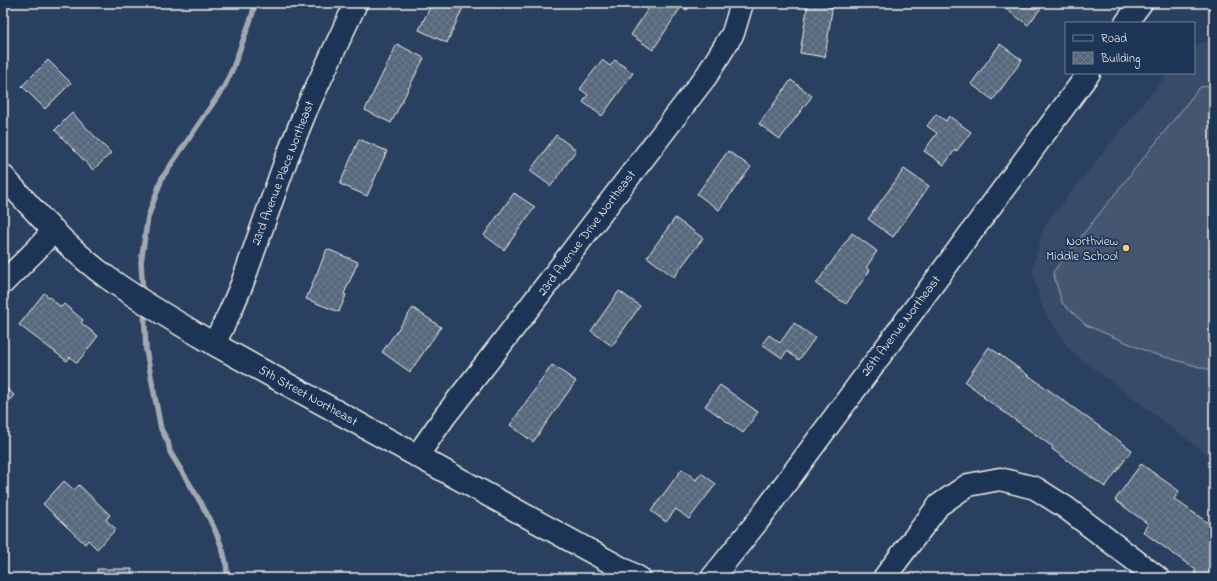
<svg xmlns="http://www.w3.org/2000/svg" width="1217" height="581" viewBox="0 0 1217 581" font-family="'Indie Flower',sans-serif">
<defs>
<pattern id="building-cross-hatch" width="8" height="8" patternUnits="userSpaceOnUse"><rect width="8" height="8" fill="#56677d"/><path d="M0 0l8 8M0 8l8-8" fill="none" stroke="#6f7d8f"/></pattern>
</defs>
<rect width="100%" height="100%" fill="#2a4060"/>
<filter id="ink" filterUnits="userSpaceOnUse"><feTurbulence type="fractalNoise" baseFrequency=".025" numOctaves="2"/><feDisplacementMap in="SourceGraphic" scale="8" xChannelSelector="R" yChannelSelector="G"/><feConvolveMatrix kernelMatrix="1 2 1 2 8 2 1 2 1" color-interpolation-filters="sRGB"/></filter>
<g filter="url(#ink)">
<path fill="#374c69" d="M1214 39V460L1071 351 1043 310 1032 270 1044 226 1168 73H1194V46Z"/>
<path fill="#445771" stroke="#9ca4ac" d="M1214 86V371L1151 353 1086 325 1062 303 1053 272 1200 87Z"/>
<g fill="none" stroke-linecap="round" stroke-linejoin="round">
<path stroke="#a1a8b0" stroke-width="5.5" d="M143 295 141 262 148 217 162 178 224 87 233 68 252 16 255 3
M144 309 146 350 161 429 168 442 170 452C189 484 229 540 227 578"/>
</g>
<path fill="url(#building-cross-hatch)" stroke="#f4f1e8" d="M432 3H465L447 43 419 30Z
M652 3H691L687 10 681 7 653 50 631 35Z
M808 3H833L825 57 800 53Z
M1006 3H1045L1028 25 1003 7Z
M397 44 424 58 391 123 365 110Z
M1000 44 1022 60 993 100 971 84Z
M48 60 71 83 45 109 22 86Z
M602 60 610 66 615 60 633 73 602 116 583 102 588 95 580 89Z
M791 80 812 96 780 139 759 124Z
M72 113 111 153 93 170 55 130Z
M936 114 946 121 949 116 971 132 956 152 955 150 944 165 924 151 937 133 927 126Z
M556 135 576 150 551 186 530 171Z
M359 139 387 151 367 196 340 184Z
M728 151 751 167 719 210 697 194Z
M904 169 929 186 893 237 868 219Z
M514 193 535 207 504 250 484 235Z
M675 218 703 238 674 277 647 257Z
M852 233 877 251 866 268 870 270 846 304 816 284Z
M327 249 358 262 344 294 346 295 339 312 306 299Z
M619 291 640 306 612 346 591 331Z
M44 293 61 307 64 304 83 320 81 323 98 336 77 363 70 357 67 361 19 325Z
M413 308 441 327 410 372 382 352Z
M794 323 815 338 799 360 787 351 782 358 762 344 769 335 780 343Z
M989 347 1132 450 1105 487 1052 449 1053 447 983 397 984 396 965 382Z
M552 365 576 381 533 442 510 425Z
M3 385 14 395 3 408Z
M720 385 758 412 743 433 705 406Z
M1141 464 1179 491 1174 499 1214 527V578H1201L1194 573 1196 570 1143 532 1148 524 1115 500Z
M682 469 696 480 701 473 716 484 689 519 676 509 666 522 651 511Z
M64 481 74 490 79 485 110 515 106 520 116 529 97 549 88 540 85 544 43 504Z
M3 508 8 510 3 520Z
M97 569H132V578H97Z"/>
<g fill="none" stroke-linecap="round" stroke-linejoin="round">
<defs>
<path id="minor" d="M1126 23 1141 3
M3 176C35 212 68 249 108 278 141 302 178 323 214 344L639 578
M3 283 37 249 54 230
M214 344 230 312 242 284 286 160 306 110 356 3
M417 456 445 416 499 347 707 75 733 33 742 3
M712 578 757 522 1089 73
M884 578 939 505 968 485 1000 479 1035 488 1065 507 1158 578"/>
</defs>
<use href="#minor" stroke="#f4f1e8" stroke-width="25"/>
<use href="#minor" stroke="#1d3557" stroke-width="22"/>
</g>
</g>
<circle fill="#ffd166" stroke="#1d3557" stroke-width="1.5" cx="1126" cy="248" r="4"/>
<g text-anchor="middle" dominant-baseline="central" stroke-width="3.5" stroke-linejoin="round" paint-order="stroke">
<g font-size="13" fill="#f4f1e8" stroke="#1d3557">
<text transform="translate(283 173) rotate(-69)">23rd Avenue Place Northeast</text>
<text transform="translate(587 233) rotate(-53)">23rd Avenue Drive Northeast</text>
<text transform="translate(901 326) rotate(-53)">26th Avenue Northeast</text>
<text transform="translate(308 396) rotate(29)">5th Street Northeast</text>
</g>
<g font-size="13" fill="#f4f1e8" stroke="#1d3557" text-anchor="end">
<text x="1118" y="241">Northview<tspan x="1118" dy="15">Middle School</tspan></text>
</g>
</g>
<rect width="1217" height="581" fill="none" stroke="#1d3557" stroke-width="16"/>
<rect x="8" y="8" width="1201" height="565" fill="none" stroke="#f4f1e8" stroke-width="1.5" filter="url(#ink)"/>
<rect x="1065" y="22" width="130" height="52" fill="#1d3557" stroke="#738091"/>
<rect x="1073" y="35" width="20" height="6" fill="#1d3557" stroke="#738091"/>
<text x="1101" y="42" font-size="12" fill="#f4f1e8">Road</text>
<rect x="1073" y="52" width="20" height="12" fill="url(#building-cross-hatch)" stroke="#738091"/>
<text x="1101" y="62" font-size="12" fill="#f4f1e8">Building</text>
</svg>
